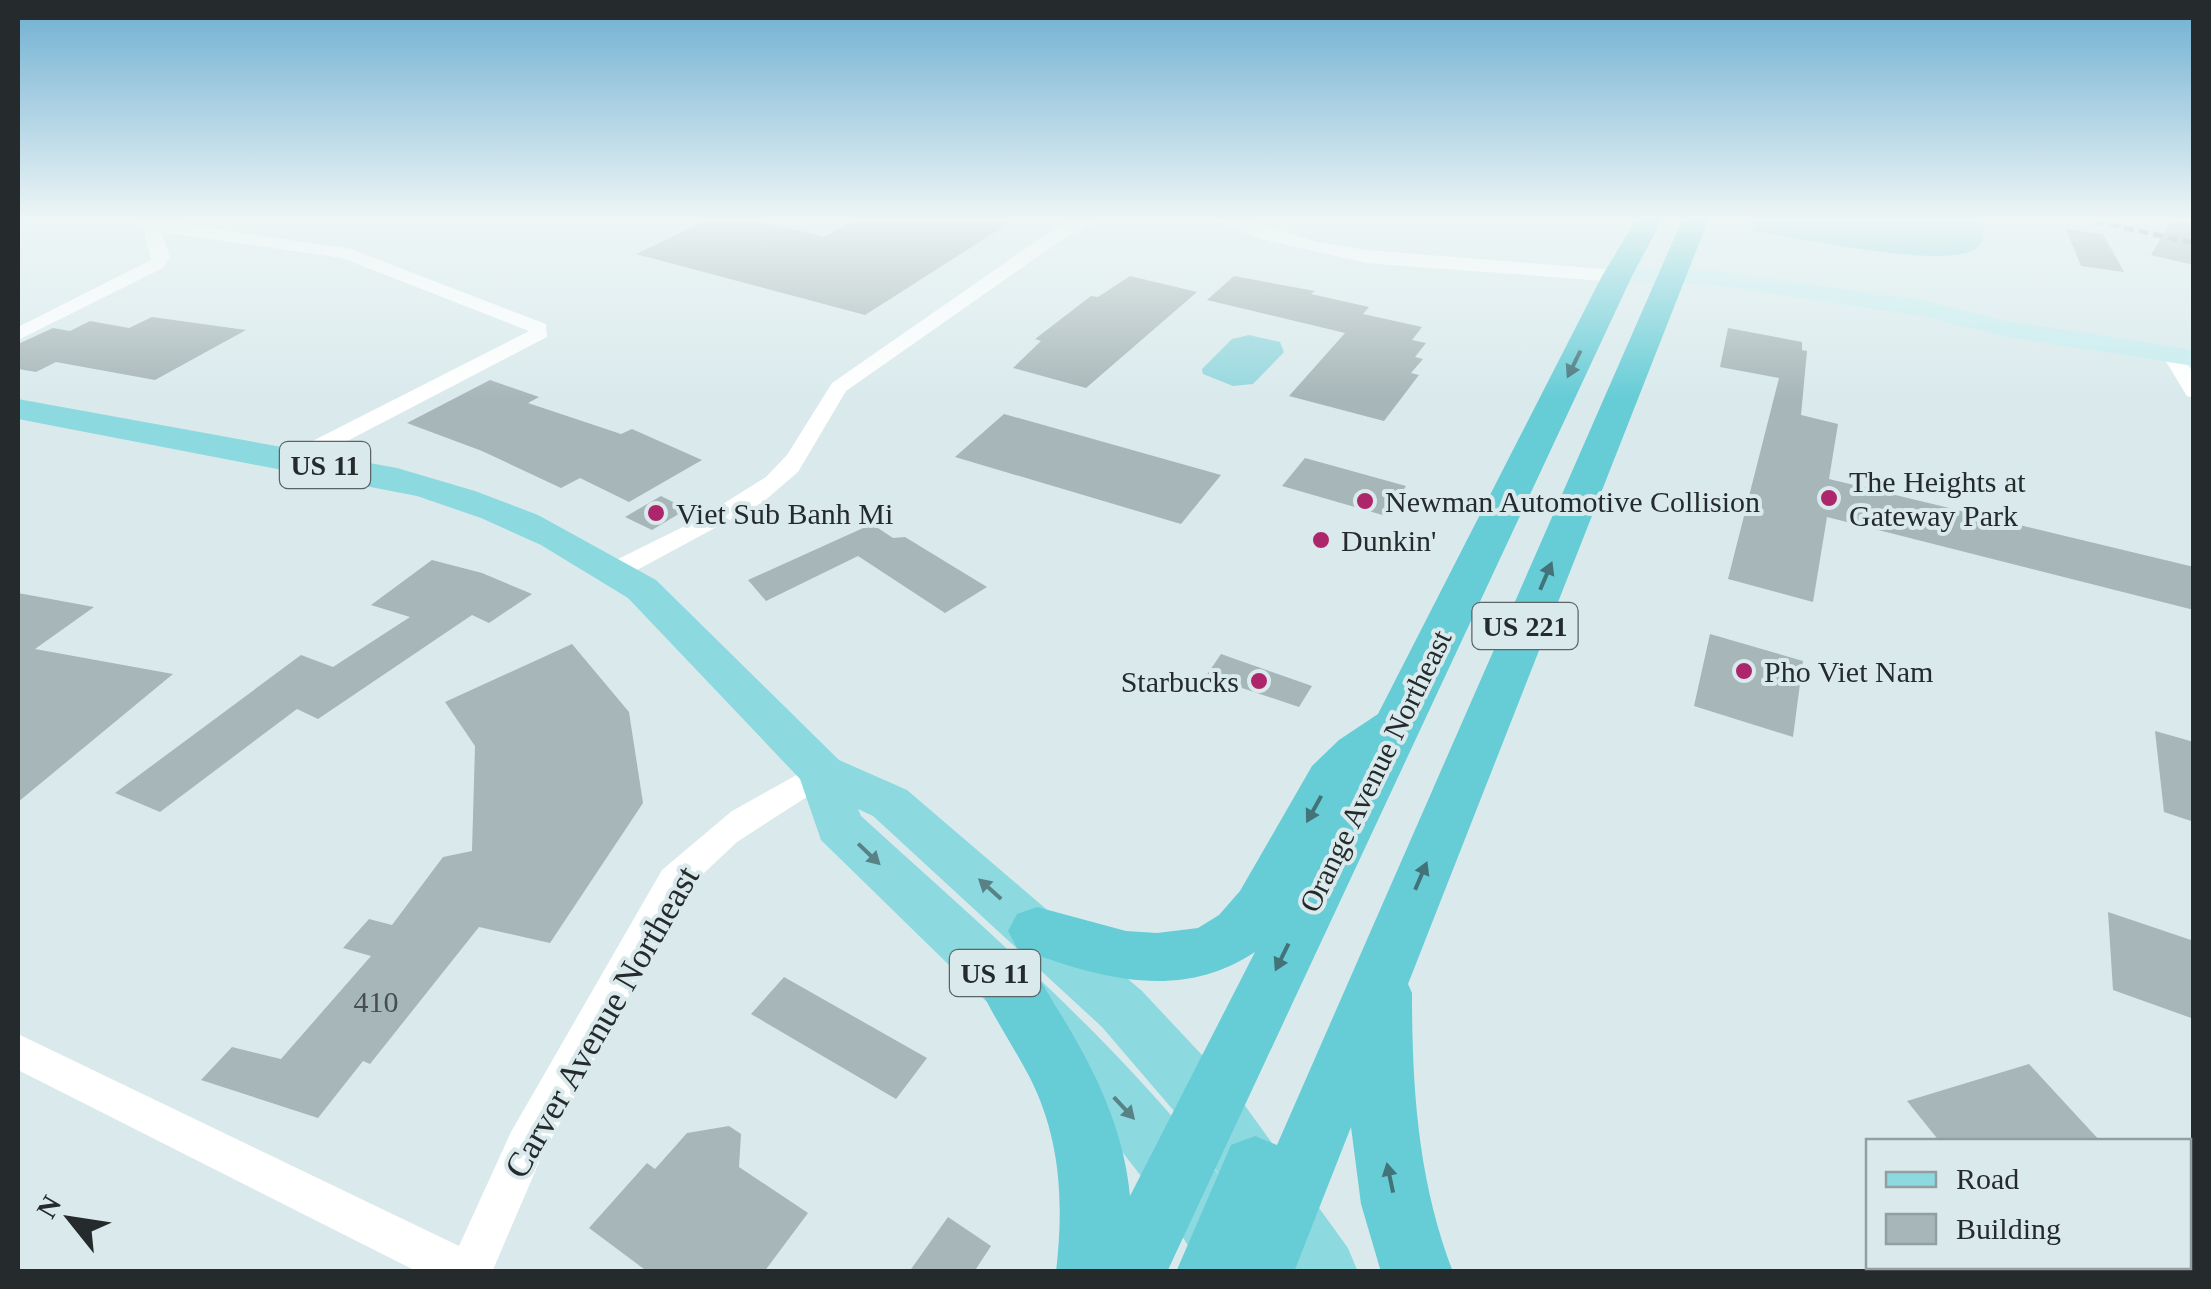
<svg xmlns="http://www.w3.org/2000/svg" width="2211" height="1289" viewBox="0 0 2211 1289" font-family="'Times New Roman',serif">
<rect width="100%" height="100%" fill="#daeaec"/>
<path fill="#94d7de" d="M1753 218H1971L1983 225C1984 233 1984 241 1978 247 1952 272 1793 237 1753 231Z
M1249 335 1280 342 1284 352 1253 384 1233 386 1203 374 1202 369 1232 339Z"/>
<path fill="#a7b6b8" d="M711 218H746L824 237 858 218H1017L865 315 636 254Z
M2173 218H2194V265L2151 255Z
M2066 229 2103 234 2124 272 2081 266Z
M1130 276 1197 292 1086 388 1013 368 1041 341 1035 339 1091 296 1098 297Z
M1234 276 1315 291 1311 294 1369 307 1363 314 1422 327 1412 340 1426 343 1415 357 1423 359 1411 373 1419 375 1384 421 1289 396 1345 333 1207 300Z
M152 317 246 330 155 380 56 362 36 372 18 369V344L53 328 70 331 90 321 129 328Z
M1728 328 1802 342V350L1807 351 1801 415 1838 424 1829 479 2194 567V610L1827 517 1813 602 1728 579 1779 378 1720 367Z
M490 380 539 397 528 403 621 434 632 429 702 460 629 502 580 478 561 488 482 451 407 423Z
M1004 414 1221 475 1181 524 955 457Z
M1305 458 1406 486 1386 516 1282 486Z
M661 496 687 509 652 530 625 517Z
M872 524 893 538 905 537 987 587 945 613 858 556 766 601 748 580Z
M432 560 482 573 532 594 489 623 472 615 318 719 297 709 160 812 115 793 301 655 333 667 410 617 371 605Z
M18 593 94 607 35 649 173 674 18 802Z
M1710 634 1803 661 1793 737 1694 706Z
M572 644 629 712 643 803 550 943 479 927 370 1064 363 1061 318 1118 201 1080 232 1047 281 1059 371 956 343 948 369 919 392 925 443 857 472 851 475 746 445 702Z
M1221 654 1312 686 1299 707 1206 676Z
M2155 731 2194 742V822L2164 812Z
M2108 912 2194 941V1019L2113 990Z
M784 977 927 1058 896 1099 751 1014Z
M2029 1064 2101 1142H1940L1907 1101Z
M729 1126 741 1134 739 1167 808 1213 764 1272H648L589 1228 647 1163 655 1169 687 1133Z
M948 1217 991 1246 974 1272H909Z"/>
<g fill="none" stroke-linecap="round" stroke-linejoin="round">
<path fill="#fff" fill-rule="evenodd" d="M141 218 351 249 546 324 547 337 303 464H287L284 459 287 454 529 331 342 258 162 232 170 258 163 268 18 340V327L151 260Z
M1083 218H1104L1060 241 846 391 798 472 763 502 624 577H606L602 571 606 565 699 519 766 477 787 455 832 383 1048 233Z
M2172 349 2179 351 2194 374V398L2187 396 2162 355Z
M822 761 833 764 837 772 833 780 737 842 686 890 540 1160 492 1272H418L18 1070V1034L459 1246 511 1132 662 870 732 811Z"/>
<path fill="#fff" fill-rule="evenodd" d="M1212 218H1239L1317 242 1366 250 1617 270 1628 276 1617 282 1366 263 1261 239Z"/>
<path fill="#c6ecef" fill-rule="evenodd" d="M1617 269 1714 271 1921 300 2001 320 2194 350V366L2001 336 1921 316 1714 285 1608 281 1605 276 1608 271Z"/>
<path fill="#8cd9e0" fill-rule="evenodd" d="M18 399 397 468 475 491 538 515 656 580 839 760 907 790 1142 991 1230 1085 1348 1248 1358 1272H1284L1259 1235 1269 1258 1263 1272H1205L1155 1194 1109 1135 990 1005 821 840 800 779 628 598 541 545 481 518 417 496 18 419ZM858 809 873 816 1102 1027 1186 1125 1254 1227C1235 1200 1218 1171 1197 1146 1097 1024 976 921 861 816Z"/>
<path fill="#66ccd6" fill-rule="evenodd" d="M1637 218H1663L1632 276 1167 1272H1056C1064 1203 1061 1138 1029 1076 1013 1046 994 1018 980 988L989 970C1004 964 1019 959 1032 971 1042 980 1050 998 1058 1010 1093 1066 1124 1128 1130 1196L1255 952C1178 1003 1097 977 1017 948L1008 931 1017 914 1037 907 1126 931 1157 933 1198 928 1219 915 1240 891 1312 766 1339 740 1378 714 1602 276Z
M1683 218H1709L1408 984 1412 993C1412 1089 1418 1181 1453 1272H1381L1361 1204 1351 1127 1294 1272H1176L1231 1145 1255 1136 1277 1145Z"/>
<path stroke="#818c8d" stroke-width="5" stroke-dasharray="10 5" stroke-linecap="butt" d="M2080 218 2194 243"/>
</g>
<defs><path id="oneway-solid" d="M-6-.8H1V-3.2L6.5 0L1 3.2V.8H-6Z" transform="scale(2.5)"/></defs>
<g fill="#427378">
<use href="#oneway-solid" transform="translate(1574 364) rotate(116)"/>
<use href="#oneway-solid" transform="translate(1546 576) rotate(-67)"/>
<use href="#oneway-solid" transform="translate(1314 809) rotate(119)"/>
<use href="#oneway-solid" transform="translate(1421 876) rotate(-67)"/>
<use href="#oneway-solid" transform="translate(1282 957) rotate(116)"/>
<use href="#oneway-solid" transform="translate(1390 1178) rotate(-102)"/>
</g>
<g fill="#588286">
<use href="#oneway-solid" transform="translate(869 854) rotate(44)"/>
<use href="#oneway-solid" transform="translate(990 889) rotate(-138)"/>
<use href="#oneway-solid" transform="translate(1124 1108) rotate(47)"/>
</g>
<linearGradient id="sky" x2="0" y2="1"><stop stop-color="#6daed1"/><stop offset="0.55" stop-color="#eef6f6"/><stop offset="1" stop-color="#eef6f6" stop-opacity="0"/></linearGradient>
<rect width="2211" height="398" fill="url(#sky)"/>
<g fill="#ad266b" stroke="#daeaec" stroke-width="4">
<circle cx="1829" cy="498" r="10"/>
<circle cx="1365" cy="501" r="10"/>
<circle cx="656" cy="513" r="10"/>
<circle cx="1321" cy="540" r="10"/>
<circle cx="1744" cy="671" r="10"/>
<circle cx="1259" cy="681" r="10"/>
</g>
<g text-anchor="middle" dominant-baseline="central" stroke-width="8" stroke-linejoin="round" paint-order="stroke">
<g fill="#daeaec" stroke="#5b6466" stroke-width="2.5">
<rect x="280" y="442" width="90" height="46" rx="8"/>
<rect x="1472.5" y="603" width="105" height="46" rx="8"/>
<rect x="950" y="950" width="90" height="46" rx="8"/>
</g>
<g font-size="28" font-weight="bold" fill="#252b2c">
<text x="325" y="465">US 11</text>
<text x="1525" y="626">US 221</text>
<text x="995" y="973">US 11</text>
</g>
<g font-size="30" fill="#252b2c" stroke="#daeaec" text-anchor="start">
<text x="1849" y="481">The Heights at<tspan x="1849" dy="34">Gateway Park</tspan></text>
<text x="1385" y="501">Newman Automotive Collision</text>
<text x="676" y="513">Viet Sub Banh Mi</text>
<text x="1341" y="540">Dunkin'</text>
<text x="1764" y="671">Pho Viet Nam</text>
<text x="1239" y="681" text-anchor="end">Starbucks</text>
</g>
<g font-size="30" fill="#252b2c" stroke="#daeaec">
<text transform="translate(1375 771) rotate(-64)">Orange Avenue Northeast</text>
</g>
<g font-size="30" fill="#464e4f">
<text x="376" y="1001">410</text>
</g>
<g font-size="35" fill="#252b2c" stroke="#daeaec">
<text transform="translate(602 1022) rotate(-60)">Carver Avenue Northeast</text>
</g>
</g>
<rect width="2211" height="1289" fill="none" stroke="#252b2c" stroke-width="40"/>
<rect x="1866" y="1139" width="325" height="130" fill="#daeaec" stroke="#929e9f" stroke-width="2.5"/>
<rect x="1886" y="1172" width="50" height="15" fill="#8cd9e0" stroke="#929e9f" stroke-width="2.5"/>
<text x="1956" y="1189" font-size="30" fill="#252b2c">Road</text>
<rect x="1886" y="1214" width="50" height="30" fill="#a7b6b8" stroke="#929e9f" stroke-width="2.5"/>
<text x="1956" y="1239" font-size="30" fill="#252b2c">Building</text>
<g transform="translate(70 1219) rotate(300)" stroke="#daeaec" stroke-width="8" paint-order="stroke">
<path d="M0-8L18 38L0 25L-18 38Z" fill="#252b2c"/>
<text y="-15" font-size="28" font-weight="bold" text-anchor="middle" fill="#252b2c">N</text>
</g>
</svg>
